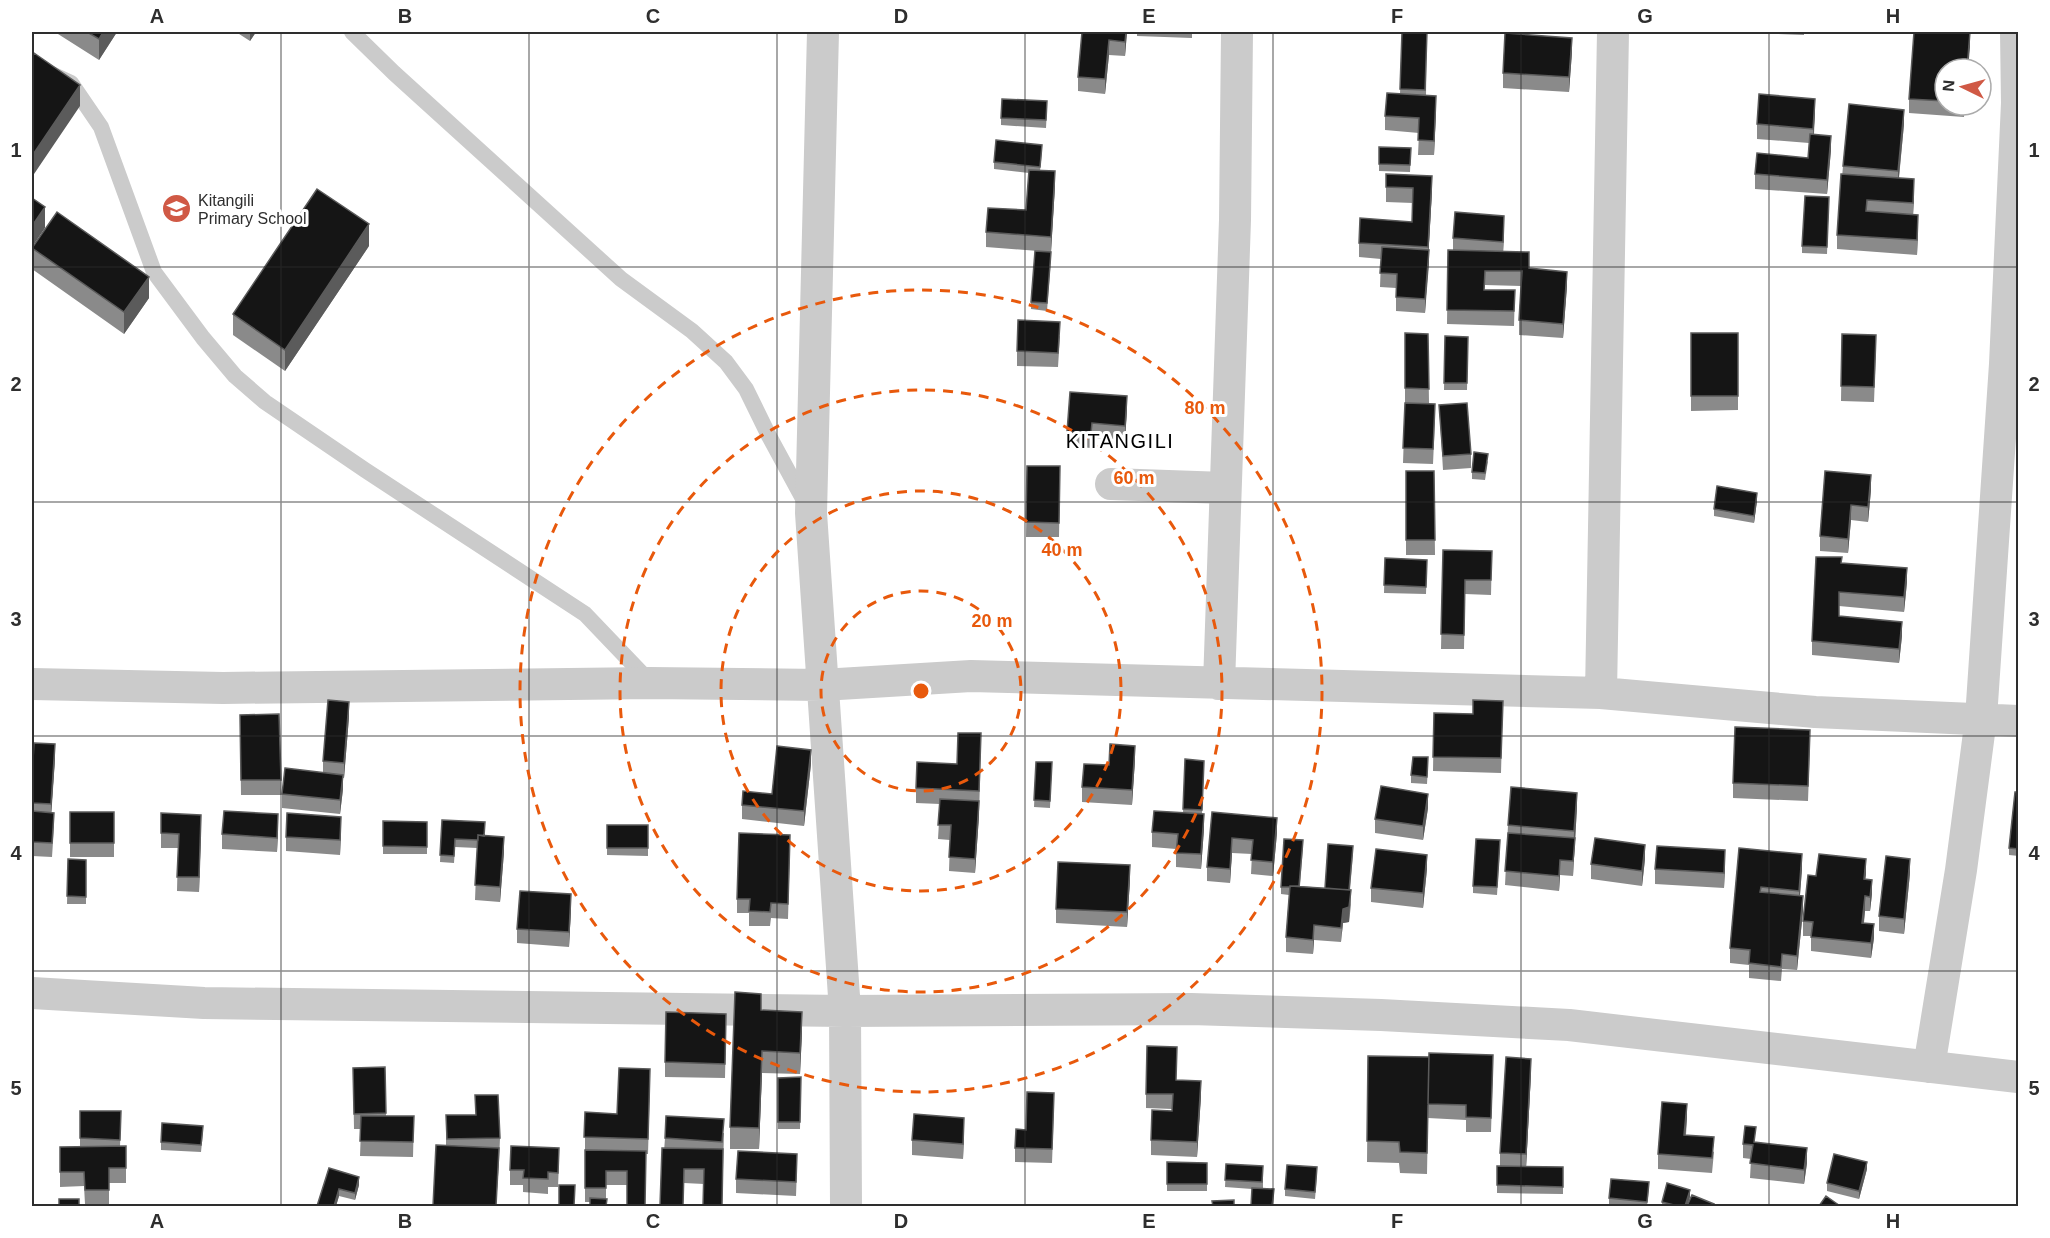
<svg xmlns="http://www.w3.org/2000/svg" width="2050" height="1238" viewBox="0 0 2050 1238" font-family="Helvetica,sans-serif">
<rect width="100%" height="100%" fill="#fff"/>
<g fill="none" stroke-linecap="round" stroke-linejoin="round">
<path stroke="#cbcbcb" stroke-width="16" d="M352 32 394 73 621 279 692 331 726 362 746 389 769 436 807 506
M32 65 71 83 101 127 154 272 203 338 235 376 265 402 365 470 585 614 650 682"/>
<path stroke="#cbcbcb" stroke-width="32" d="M823 32 811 513 845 1011 846 1206
M1111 484 1225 488
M32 684 223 688 650 683 822 685 971 676 1601 693 1815 712 2018 721
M1219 684 1235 220 1237 32
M1601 693 1613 32
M32 993 204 1003 845 1011 1191 1009 1381 1015 1569 1025 2018 1077
M1929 1067 1961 870 1981 718 2005 364 2017 103 2016 32"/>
</g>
<path fill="#8a8a8a" d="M58 32H117L99 60 58 34Z
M236 32H256L250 41Z
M1082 32H1127L1125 56 1109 55 1105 94 1078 91V77Z
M1137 32H1192V38L1137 36Z
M1402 32H1427L1426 95 1436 110 1434 155H1418L1419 133 1385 130V116L1400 94Z
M1696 32H1750V34Z
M1756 32H1804V35L1756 33Z
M1808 32H1833V34Z
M1970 47 1945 69V105H1965L1964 117 1909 113V99Z
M1572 52 1569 92 1503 88V73Z
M1047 108 1046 128 1001 125V118Z
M1815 113 1814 134 1831 150 1827 194 1755 189V174L1808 158 1809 143 1757 139V124Z
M1904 124 1899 178 1914 194 1913 214 1918 229 1917 255 1837 249V235L1843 166Z
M1379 147 1411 148 1410 172 1379 171Z
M1042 152 1040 171 1055 186 1051 252 986 247V232L1026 210 1029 173 994 169V162Z
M1386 174 1432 191 1425 313 1396 311V288L1380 287 1381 259 1359 257V243L1412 222 1413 203 1386 202Z
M1829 197 1827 254 1802 253V246Z
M1504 230 1503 251 1529 268 1567 286 1563 338 1519 335V320L1521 286 1485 285 1484 290H1515L1514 326 1447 324 1448 250H1453V238Z
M369 246 285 371 233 335V314Z
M32 248 149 298 124 334 32 269Z
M1051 259 1047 311 1031 309V302Z
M1405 333 1428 334 1429 403H1406L1435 419 1433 464 1403 463 1405 403Z
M1691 333H1738V410L1691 411Z
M1842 334 1876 349 1874 402 1841 401Z
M1060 336 1058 367 1017 366V351Z
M1445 336 1468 337 1467 390H1444Z
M1439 405 1471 454V468L1443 470Z
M1127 410 1125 440 1092 438 1091 448 1067 446V432Z
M1488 461 1485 480 1472 479V472Z
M1027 466 1060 481 1059 537H1026Z
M1406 471H1434L1435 555H1406Z
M1871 475V490L1868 522 1851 520 1848 553 1820 551V536Z
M1757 501 1754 523 1714 516V509Z
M1443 550 1492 551 1491 595 1465 594 1464 649H1441Z
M1385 558 1427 560 1426 594 1384 593Z
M1842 563 1907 582 1904 612 1839 606V616L1902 636 1899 663 1812 655V641Z
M1503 701 1501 773 1433 771 1434 713 1473 714Z
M279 714 281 795H241L240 715Z
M349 717 344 778H343V789L340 814 282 808V794L323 772V761Z
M1810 745 1808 801 1733 798V783Z
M981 748 979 816 975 873 949 871 950 840 938 839 940 804 916 803V788L957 764Z
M55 759 51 813 54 827 52 857 32 856V777Z
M1185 759 1204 768 1202 814 1204 829 1201 869 1176 867V849L1152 847V832L1183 813Z
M1135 760 1132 805 1082 802V787L1109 765Z
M1036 762H1052L1050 808 1034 807Z
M811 764 804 826 742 819V805L772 794Z
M1428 765 1427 784 1411 783V775Z
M2019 792V856L2009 855V848Z
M1577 807 1573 876 1560 875 1559 891 1505 885 1508 825Z
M1428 808 1423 840 1375 833V819Z
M70 812H114V857H70Z
M1212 812 1277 833 1273 876 1251 874 1252 854 1232 853 1230 883 1207 881V867Z
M161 813 201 830 199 892 177 891 178 848H161Z
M442 820 485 836 504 852 500 902 475 900 477 848 455 847 454 863 440 862Z
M383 821 427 822V854H383Z
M607 825H648V856L607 855Z
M278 829 277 852 222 849V834Z
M341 831 340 855 286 851V837Z
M1303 847 1300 886 1325 888 1353 854 1350 890 1351 905 1349 922 1343 923 1341 942 1314 940 1313 954 1286 952V937L1289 895 1281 894V887Z
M1500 848 1497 895 1473 893V886Z
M1739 848 1802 869 1800 896 1803 911 1797 970 1782 969 1781 981 1749 978V965L1730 963V948Z
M790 849 788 919 771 918 770 926H749V913H737V899Z
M68 859 86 860V904H67Z
M1645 859 1642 886 1591 879V864Z
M1725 865 1724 888 1655 884V869Z
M1427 869 1423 908 1371 902V888Z
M1910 873 1904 934 1879 931V916Z
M1866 874 1865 879 1872 894 1870 911H1865L1864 923 1874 938 1871 958 1811 951V936H1803V921L1816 876Z
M1130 880 1127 927 1056 923V909Z
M571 909 569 947 517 943V929Z
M761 1010 802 1033 800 1074 762 1073 759 1149H730V1127Z
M726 1029 725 1078 665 1077V1062Z
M1368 1056 1493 1069 1491 1132H1466V1120L1428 1118 1427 1174 1400 1173 1399 1163 1367 1162Z
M385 1067 386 1116H414L413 1157 360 1156 361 1129H354L353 1068Z
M1531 1073 1526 1167H1563V1194L1497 1193V1166H1500V1153Z
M801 1077 800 1129H778V1078Z
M1176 1080 1201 1096 1197 1157 1151 1155V1140L1172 1111V1109L1146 1108V1094Z
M650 1084 648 1154H646L627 1185H606V1199L590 1202H585V1112L617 1114Z
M1054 1108 1052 1163 1015 1162V1148L1026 1130Z
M80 1111H121L120 1147 126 1146V1183H109V1204H85L84 1186 60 1187V1147H108L80 1146Z
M446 1115H475L500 1138 499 1162 446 1145Z
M1687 1118 1686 1135 1714 1152 1712 1173 1658 1169V1154Z
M964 1132 963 1159 912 1155V1140Z
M203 1133 201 1152 161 1150V1142Z
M724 1133 722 1206H703L704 1184 684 1183 683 1206H660L665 1138Z
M1756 1142 1807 1163 1804 1184 1750 1178 1751 1159 1743 1158V1144Z
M559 1162 558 1187H548V1194L523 1192V1185H510V1170Z
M1167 1162 1207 1163V1191H1167Z
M1226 1164 1263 1166V1189H1274L1273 1206H1251L1252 1189 1225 1187Z
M329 1168 359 1185 355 1200 339 1196 336 1206H317Z
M797 1168 796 1196 736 1193V1179Z
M1867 1169 1859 1199 1827 1191V1183Z
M1317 1175 1315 1199 1285 1196V1189Z
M1649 1189 1647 1206H1609V1198Z
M1690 1197 1687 1206H1662V1202Z"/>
<path fill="#5b5b5b" d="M103 32H117L99 60V39Z
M250 32H256L250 41Z
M1126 32H1127L1125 56V42Z
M1970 32V47L1968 69H1967Z
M1572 38V52L1569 92V77Z
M1109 40V55L1105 94V79Z
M80 85V106L32 177V156Z
M1436 96V110L1434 155V141Z
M1815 99V113L1813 143V129Z
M1904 110V124L1898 186V171Z
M1831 136V150L1827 194V180Z
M1055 171V186L1051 252V237Z
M1432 176V191L1428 262V247Z
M1914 179V194L1913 217V203Z
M45 207V228L32 247V226Z
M1918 215V229L1917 255V240Z
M1504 216V230L1503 256V242Z
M369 224V246L285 371V350Z
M1429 250V264L1425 313V299Z
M1567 272V286L1563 338V324Z
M149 277V298L124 334V312Z
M1127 396V410L1125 440V426Z
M1871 475V490L1868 522V507Z
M1757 493V501L1754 523V516Z
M1851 505V520L1848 553V539Z
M1907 568V582L1904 612V597Z
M1902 622V636L1899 663V649Z
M349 702V717L344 778V763Z
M55 744V759L51 819V804Z
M1135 746V760L1132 805V790Z
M811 750V764L804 826V811Z
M343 775V789L340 814V800Z
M1577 793V807L1573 876 1574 831Z
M1428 794V808L1423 840V826Z
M979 801V816L975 873V859Z
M278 814V829L277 852V838Z
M1204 814V829L1201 869V854Z
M201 815V830L199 892V877Z
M341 817V831L340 855V840Z
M1277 818V833L1273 876V862Z
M504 837V852L500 902V887Z
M1232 838V853L1230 883V869Z
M1645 845V859L1642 886V871Z
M1725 850V865L1724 888V873Z
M1802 854V869L1799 906V891Z
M1427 855V869L1423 908V893Z
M1866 859V874L1864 893V879Z
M1910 859V873L1904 934V919Z
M1560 860V875L1559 891V876Z
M1130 865V880L1127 927V912Z
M1872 880V894L1870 911V897Z
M1351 890 1349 922 1343 923 1341 942 1343 909Z
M571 894V909L569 947V932Z
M1803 896V911L1797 970V956Z
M1865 896V911L1862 937V923Z
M1874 924V938L1871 958V943Z
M1314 925V940L1313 954V940Z
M802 1012V1033L800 1074V1053Z
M762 1051V1073L759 1149V1128Z
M1531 1059V1073L1526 1169V1154Z
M1201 1081V1096L1197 1157V1142Z
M1687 1104V1118L1684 1150V1135Z
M964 1118V1132L963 1159V1144Z
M499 1148V1162L496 1206Z
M1807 1148V1163L1804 1184V1170Z
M1867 1162V1169L1859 1199V1191Z
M359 1177V1185L355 1200V1193Z
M339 1189V1196L336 1206H334Z
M1690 1190V1197L1687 1206H1685Z"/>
<path fill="#151515" stroke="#5b5b5b" stroke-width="1.5" d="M87 32H103L99 39Z
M1082 32H1126L1125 42 1109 40 1105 79 1078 77Z
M1402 32H1427L1425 90 1400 89Z
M1914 32H1970L1967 69H1945V101L1909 99Z
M1505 33 1572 38 1569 77 1503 73Z
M34 53 80 85 32 156V57Z
M1387 93 1436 96 1434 141 1418 140 1419 118 1385 116Z
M1759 94 1815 99 1813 129 1757 124Z
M1002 99 1047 101 1046 120 1001 118Z
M1849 104 1904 110 1898 171 1843 166Z
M1810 134 1831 136 1827 180 1755 174 1757 153 1808 158Z
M996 140 1042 145 1040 167 994 162Z
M1379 147 1411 148 1410 165 1379 164Z
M1029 170 1055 171 1051 237 986 232 988 208 1026 210Z
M1386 174 1432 176 1428 247 1359 243 1360 218 1412 222 1413 188 1386 187Z
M1841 174 1914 179 1913 203 1867 200 1866 211 1918 215 1917 240 1837 235Z
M317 189 369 224 285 350 233 314Z
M1805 196 1829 197 1827 247 1802 246Z
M32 198 45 207 32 226Z
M57 212 149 277 124 312 32 248Z
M1455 212 1504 216 1503 242 1453 238Z
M1382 247 1429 250 1425 299 1396 297 1397 274 1380 273Z
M1448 250 1529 252V268L1567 272 1563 324 1519 320 1522 271H1485L1484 290H1515L1514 311 1447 310Z
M1035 251 1051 252 1047 303 1031 302Z
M1018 320 1060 322 1058 353 1017 351Z
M1405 333 1428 334 1429 389 1405 388Z
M1691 333H1738V396H1691Z
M1842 334 1876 335 1874 387 1841 386Z
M1445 336 1468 337 1467 383H1444Z
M1070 392 1127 396 1125 426 1092 423 1091 433 1067 432Z
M1405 403 1435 404 1433 449 1403 448Z
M1467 403 1471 454 1443 456 1439 405Z
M1474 452 1488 454 1485 473 1472 472Z
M1027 466H1060L1059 523 1026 522Z
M1406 471H1434L1435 540H1406Z
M1825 471 1871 475 1868 507 1851 505 1848 539 1820 536Z
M1717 486 1757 493 1754 516 1714 509Z
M1443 550 1492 551 1491 580H1465L1464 635 1441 634Z
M1816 557H1842L1841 563 1907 568 1904 597 1839 592V616L1902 622 1899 649 1812 641Z
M1385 558 1427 560 1426 587 1384 585Z
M328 700 349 702 344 763 323 761Z
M1473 700 1503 701 1501 758 1433 757 1434 713 1473 714Z
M279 714 281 780H241L240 715Z
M1735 727 1810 730 1808 786 1733 783Z
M958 733H981L979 791 916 788 917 762 957 764Z
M34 743 55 744 51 804 32 803V777Z
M1110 744 1135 746 1132 790 1082 787 1084 764 1109 765Z
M777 746 811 750 804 811 742 805 743 791 772 794Z
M1413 757H1428L1427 777 1411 775Z
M1185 759 1204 761 1202 810 1183 809Z
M1036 762H1052L1050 801 1034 800Z
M285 768 343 775 340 800 282 794Z
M1381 786 1428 794 1423 826 1375 819Z
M1511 787 1577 793 1574 831 1508 825Z
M2015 792H2019V849L2009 848Z
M940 799 979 801 975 859 949 857 951 825H938Z
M32 811 54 813 52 843 32 842Z
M224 811 278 814 277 838 222 834Z
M1154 811 1204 814 1201 854 1176 853 1178 834 1152 832Z
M70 812H114V843H70Z
M1212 812 1277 818 1273 862 1251 860 1253 840 1232 838 1230 869 1207 867Z
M161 813 201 815 199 877H177L179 834 161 833Z
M287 813 341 817 340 840 286 837Z
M442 820 485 822 484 836 478 835V840L455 839 454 856 440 855Z
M383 821 427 822V847L383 846Z
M607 825H648V848H607Z
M739 833 790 835 788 904 771 903 770 912 749 911 750 899H737Z
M1508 833 1575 838 1573 861 1560 860 1559 876 1505 871Z
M478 835 504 837 500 887 475 885Z
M1595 838 1645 845 1642 871 1591 864Z
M1284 839 1303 840 1299 886H1290V887H1281Z
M1476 839 1500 840 1497 887 1473 886Z
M1328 844 1353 846 1349 890 1325 888Z
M1657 846 1725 850 1724 873 1655 869Z
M1739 848 1802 854 1799 891 1761 887 1760 892 1803 896 1797 956 1782 954 1781 967 1749 963 1750 950 1730 948Z
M1376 849 1427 855 1423 893 1371 888Z
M1819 854 1866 859 1864 879 1872 880 1870 897 1865 896 1862 923 1874 924 1871 943 1811 937 1813 922 1803 921 1808 875 1816 876Z
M1886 856 1910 859 1904 919 1879 916Z
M68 859 86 860V897L67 896Z
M1058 862 1130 865 1127 912 1056 909Z
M1290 886 1351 890 1349 907 1343 909 1341 928 1314 925 1313 940 1286 937Z
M520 891 571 894 569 932 517 929Z
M735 992 761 994V1010L802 1012 800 1053 762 1051 759 1128 730 1127Z
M666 1012 726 1014 725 1064 665 1062Z
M1147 1046 1177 1047 1176 1080 1201 1081 1197 1142 1151 1140 1152 1110 1172 1111 1173 1094H1146Z
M1429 1053 1493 1055 1491 1118 1466 1117V1105L1428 1104Z
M1368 1056 1429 1057 1427 1153 1400 1152 1399 1142 1367 1141Z
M1506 1057 1531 1059 1526 1154 1500 1153Z
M385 1067 386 1113 354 1114 353 1068Z
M619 1068 650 1069 648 1139 584 1137 585 1112 617 1114Z
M801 1077 800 1122H778V1078Z
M1027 1092 1054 1093 1052 1149 1015 1148 1016 1129 1026 1130Z
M475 1095H498L500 1138 447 1139 446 1115H476Z
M1662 1102 1687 1104 1684 1135 1714 1137 1712 1158 1658 1154Z
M80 1111H121L120 1140 80 1138Z
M914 1114 964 1118 963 1144 912 1140Z
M361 1116H414L413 1142 360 1141Z
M666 1116 724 1119 722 1142 665 1138Z
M162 1123 203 1126 201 1145 161 1142Z
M1745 1126 1756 1127 1754 1142 1807 1148 1804 1170 1750 1163 1753 1145 1743 1144Z
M436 1145 499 1148 496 1206H433Z
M126 1146V1168H109V1190H85L84 1172H60V1147Z
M511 1146 559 1148 558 1173 548 1172V1179L523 1178 524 1170H510Z
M662 1148 723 1149 722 1206H703L704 1169H684L683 1206H660Z
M585 1150 646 1151 645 1206H627V1171H606V1188H585Z
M738 1151 797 1154 796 1182 736 1179Z
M1834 1154 1867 1162 1859 1191 1827 1183Z
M1167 1162 1207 1163V1184H1167Z
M1226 1164 1263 1166 1262 1182 1225 1180Z
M1287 1165 1317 1167 1315 1192 1285 1189Z
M1497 1166 1563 1167V1187L1497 1185Z
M329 1168 359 1177 355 1193 339 1189 334 1206H317Z
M1611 1179 1649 1182 1647 1202 1609 1198Z
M1667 1183 1690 1190 1685 1206H1678L1662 1202Z
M559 1185H575L574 1206H559Z
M1252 1188 1274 1189 1272 1206H1251Z
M1692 1195 1714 1204 1713 1206H1687Z
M1826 1196 1840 1206H1819Z
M590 1198 607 1199 606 1206H590Z
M59 1199H79V1206H59Z
M1234 1200V1206H1213L1212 1201Z"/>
<path fill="none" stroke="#2e2e2e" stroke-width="1.5" stroke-opacity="0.55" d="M281 32V1206M529 32V1206M777 32V1206M1025 32V1206M1273 32V1206M1521 32V1206M1769 32V1206M32 267H2018M32 502H2018M32 736H2018M32 971H2018"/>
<g fill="none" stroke="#e8590c" stroke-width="3" stroke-dasharray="10 8">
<circle cx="921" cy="691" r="100"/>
<circle cx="921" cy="691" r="200"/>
<circle cx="921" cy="691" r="301"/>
<circle cx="921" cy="691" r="401"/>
</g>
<defs>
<symbol id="school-disc" viewBox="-11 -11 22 22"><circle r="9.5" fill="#d05945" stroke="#fff"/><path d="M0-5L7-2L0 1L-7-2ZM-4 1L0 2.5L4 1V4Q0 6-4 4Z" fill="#fff"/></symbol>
</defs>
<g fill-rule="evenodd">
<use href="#school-disc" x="160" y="192" width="33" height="33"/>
</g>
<g text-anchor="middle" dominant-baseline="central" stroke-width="6" stroke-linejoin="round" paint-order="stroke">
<g font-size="16" fill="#2e2e2e" stroke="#fff" text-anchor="start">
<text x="198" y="200">Kitangili<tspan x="198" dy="18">Primary School</tspan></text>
</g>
<g font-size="20" letter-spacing="1.5" fill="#000" stroke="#fff">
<text x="1120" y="441">KITANGILI</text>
</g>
</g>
<circle cx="921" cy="691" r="9" fill="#e8590c" stroke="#fff" stroke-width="3"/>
<g font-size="18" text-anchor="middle" font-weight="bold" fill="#e8590c" stroke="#fff" stroke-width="6" stroke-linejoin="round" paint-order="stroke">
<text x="1205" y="414">80 m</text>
<text x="1134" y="484">60 m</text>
<text x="1062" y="556">40 m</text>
<text x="992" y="627">20 m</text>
</g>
<rect width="2050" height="1238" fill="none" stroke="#ffffff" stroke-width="66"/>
<g transform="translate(1963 87) rotate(275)"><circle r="28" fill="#ffffff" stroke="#ababab" stroke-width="1.5"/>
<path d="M0-4.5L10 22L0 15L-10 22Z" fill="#d05945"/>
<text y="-9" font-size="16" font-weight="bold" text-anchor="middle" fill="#2e2e2e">N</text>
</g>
<rect x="33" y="33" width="1984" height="1172" fill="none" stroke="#2e2e2e" stroke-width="2"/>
<g font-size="20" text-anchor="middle" font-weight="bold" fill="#2e2e2e">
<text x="157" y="23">A</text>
<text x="405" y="23">B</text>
<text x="653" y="23">C</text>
<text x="901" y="23">D</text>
<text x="1149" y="23">E</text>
<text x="1397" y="23">F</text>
<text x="1645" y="23">G</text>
<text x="1893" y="23">H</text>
<text x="16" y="157">1</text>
<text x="2034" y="157">1</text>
<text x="16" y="391">2</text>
<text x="2034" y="391">2</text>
<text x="16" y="626">3</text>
<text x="2034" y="626">3</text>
<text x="16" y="860">4</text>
<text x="2034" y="860">4</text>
<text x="16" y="1095">5</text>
<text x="2034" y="1095">5</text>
<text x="157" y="1228">A</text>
<text x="405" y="1228">B</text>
<text x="653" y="1228">C</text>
<text x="901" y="1228">D</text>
<text x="1149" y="1228">E</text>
<text x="1397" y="1228">F</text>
<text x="1645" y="1228">G</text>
<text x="1893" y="1228">H</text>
</g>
</svg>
